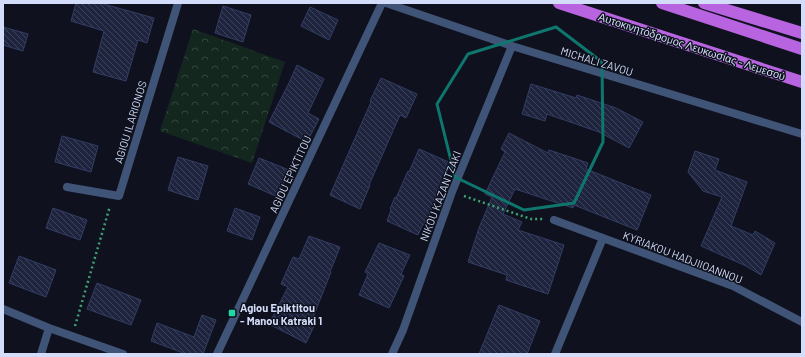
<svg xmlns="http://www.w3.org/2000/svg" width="805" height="357" viewBox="0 0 805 357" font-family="Barlow,sans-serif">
<defs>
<pattern id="forest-crowns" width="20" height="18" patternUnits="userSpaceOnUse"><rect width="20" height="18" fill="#13271f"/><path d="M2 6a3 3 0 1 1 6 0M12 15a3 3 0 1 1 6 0" fill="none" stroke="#344640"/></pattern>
<pattern id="building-back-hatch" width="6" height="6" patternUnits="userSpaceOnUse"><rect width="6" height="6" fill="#1e243d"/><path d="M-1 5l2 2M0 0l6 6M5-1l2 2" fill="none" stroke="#3e435a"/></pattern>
</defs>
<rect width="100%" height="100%" fill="#0f121e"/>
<path fill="url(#forest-crowns)" d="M193 29 285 62 252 163 160 131Z"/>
<path fill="url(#building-back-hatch)" stroke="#333d65" d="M76 3H100L154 18 147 43 138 40 126 81 93 72 104 31 71 21Z
M223 6 251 15 243 42 215 33Z
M310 7 338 20 329 40 301 26Z
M3 27 28 34 23 51 3 45Z
M297 65 324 79 308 113 319 119 307 142 269 122 289 83Z
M381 78 417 94 406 118 400 115 369 185H370L360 209 330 195 371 102 370 101Z
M531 84 576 98 577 95 616 108 643 122 629 148 599 132 547 114 545 121 522 114Z
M509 133 548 153 549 150 588 163 586 169 651 195 637 230 574 205 573 208 515 189 503 214 522 222 518 230 564 245 548 294 506 280 507 275 468 262 479 228 492 197 485 194 505 152 501 149Z
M62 136 98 146 91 172 55 162Z
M419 149 451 163 441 185 442 186 425 225 423 224 418 235 387 221 391 210 390 209 395 197 396 198 408 171 409 172Z
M695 151 719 159 715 170 747 182 731 226 753 235 755 231 775 243 761 275 746 266 701 246 722 197 703 191 688 172Z
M178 157 208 166 198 200 168 190Z
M259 158 289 170 278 197 248 184Z
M53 208 87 220 80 240 46 228Z
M235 208 260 217 252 240 227 231Z
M309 236 340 247 330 272H331L312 320 316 322 306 343 269 324 288 287 281 284 293 257 299 259Z
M379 243 410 255 401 274 404 276 389 308 359 295 368 274 365 272Z
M19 256 56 270 46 297 9 283Z
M97 283 141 300 131 325 87 309Z
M499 305 540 321 527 354H479Z
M202 315 216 320 203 354H186L151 341 157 323 194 337Z"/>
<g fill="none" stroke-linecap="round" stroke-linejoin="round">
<path stroke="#3ea275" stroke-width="2.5" stroke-dasharray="2 3" stroke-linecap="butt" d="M464 196 531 219H543
M75 326 110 206"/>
<path stroke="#405477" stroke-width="8" d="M386 3 512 46 802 134
M67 187 119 196 178 3
M554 220 733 286 802 322
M3 309 49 328 123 354
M41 354 49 328
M217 354 382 3
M392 354 403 330 452 192 512 46
M555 354 603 238"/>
<path stroke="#b863e0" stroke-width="12" d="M559 3 802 82
M662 3 802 49
M704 3 802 33"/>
</g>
<path fill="none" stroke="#0f766e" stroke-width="3" stroke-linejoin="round" d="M556 27 602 62 603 142 574 203 524 210 455 177 437 104 468 54Z"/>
<rect fill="#1ed9a3" stroke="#0f121e" stroke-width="1.5" x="228" y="309" width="8" height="8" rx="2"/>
<g text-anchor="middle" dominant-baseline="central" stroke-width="3" stroke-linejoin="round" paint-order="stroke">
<g font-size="11" fill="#d3ddf9" stroke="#0f121e">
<text transform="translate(692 46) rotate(18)">Αυτοκινητόδρομος Λευκωσίας - Λεμεσού</text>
<text transform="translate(597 61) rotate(17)">MICHALI ZAVOU</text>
<text transform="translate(130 122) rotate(-73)">AGIOU ILARIONOS</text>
<text transform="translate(290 174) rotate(-65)">AGIOU EPIKTITOU</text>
<text transform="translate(440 196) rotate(-69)">NIKOU KAZANTZAKI</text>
<text transform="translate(683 257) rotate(21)">KYRIAKOU HADJIIOANNOU</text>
</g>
<g font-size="11" font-weight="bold" fill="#d3ddf9" stroke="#0f121e" text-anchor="start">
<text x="240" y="307">Agiou Epiktitou<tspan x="240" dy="13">- Manou Katraki 1</tspan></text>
</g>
</g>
<rect width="805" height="357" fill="none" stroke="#d3ddf9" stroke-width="8"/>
</svg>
